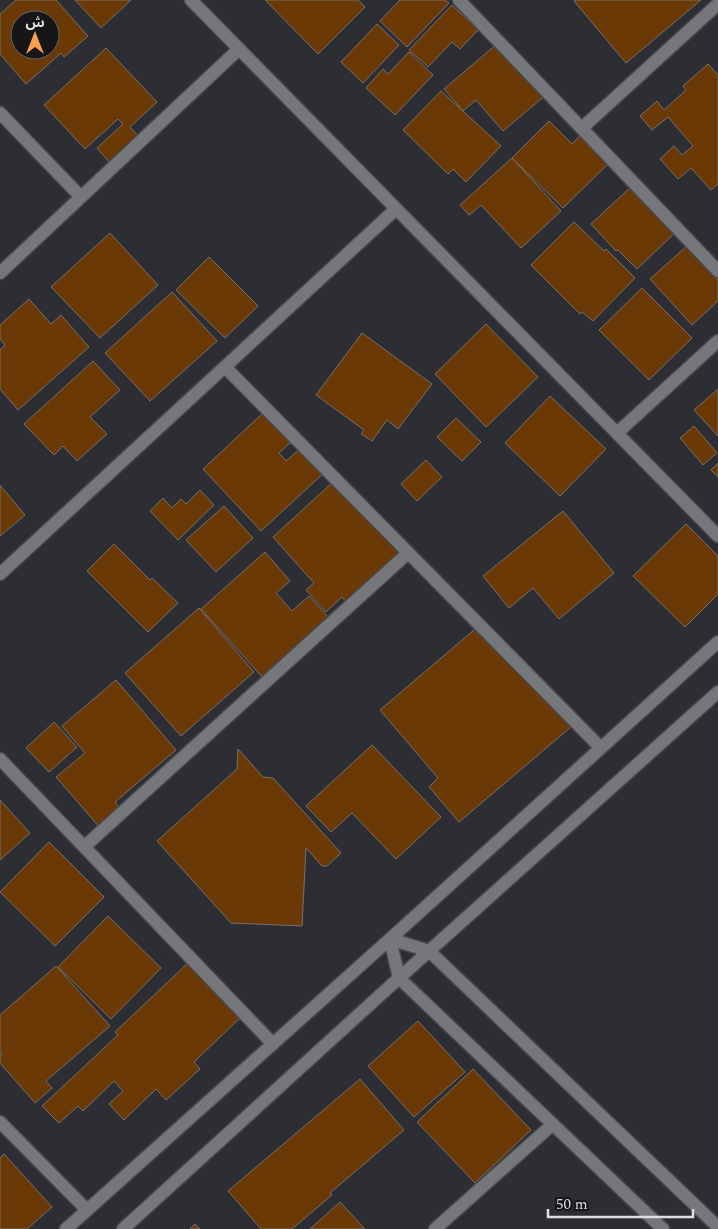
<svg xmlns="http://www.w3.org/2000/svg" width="718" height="1229" viewBox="0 0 718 1229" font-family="Spectral,'Noto Sans Arabic',serif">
<rect width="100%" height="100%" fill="#2d2e34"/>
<path fill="#6a3905" stroke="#76706b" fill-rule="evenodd" d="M16 0H56L88 36 64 57 61 53 26 84 0 54V14ZM20 20H50V50H20Z
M75 0H131L101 28Z
M265 0H358L365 7 318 54Z
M400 0H445L449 3 407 47 380 21Z
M575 0H701L626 63 574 1Z
M452 5 478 30 460 49 452 42 428 67 409 50Z
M377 24 399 45 363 83 341 62Z
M498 43 547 94 503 131 476 100 463 111 444 89Z
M106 48 157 102 130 127 140 138 111 164 97 148 123 124 118 119 85 149 44 105Z
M409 52 433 75 395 115 366 88 383 69 388 74Z
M708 64 718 75V184L711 190 691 168 678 179 660 159 674 146 682 155 693 146 668 117 652 130 640 116 657 101 664 110 686 90 683 86Z
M441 91 501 146 466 182 453 169 448 174 403 130Z
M549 121 572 144 583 132 610 162 563 208 512 158Z
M512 158 561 211 521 248 481 205 469 215 460 205Z
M633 185 677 231 637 269 618 250 616 251 591 224Z
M574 222 604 251 606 249 635 278 593 321 582 312 580 314 531 265Z
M110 233 158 285 100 338 51 287Z
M687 246 718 280V301L692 325 650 279Z
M209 257 258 306 225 338 176 290Z
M642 288 692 338 649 380 599 330Z
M172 292 217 341 150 401 105 353Z
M29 299 51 324 61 315 89 347 18 410 0 389V350L5 345 0 339V325Z
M486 324 538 377 486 427 435 374Z
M362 333 432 384 398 429 387 420 372 441 361 434 364 430 316 395Z
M93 361 120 390 90 417 107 434 77 461 63 446 54 455 24 424Z
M718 389V436L694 410Z
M550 396 606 449 560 496 505 443Z
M264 412 292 441 279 453 286 461 302 447 326 471 261 531 203 469Z
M456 418 481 442 462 461 437 437Z
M694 426 717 453 703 465 680 438Z
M426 460 442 477 417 501 401 484Z
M718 463V477L711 470Z
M334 481 403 555 348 604 342 597 326 612 306 590 314 583 273 537Z
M0 485 25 515 0 536Z
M200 490 214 505 178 540 150 511 163 498 172 508 181 499 186 504Z
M224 506 253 538 216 572 186 540Z
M563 511 614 573 559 619 533 588 509 608 483 576Z
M686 524 718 556V594L685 627 633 576Z
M114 544 150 580 152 578 178 603 148 632 87 571Z
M265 552 290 581 276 593 292 611 309 596 331 620 264 679 201 609Z
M199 608 254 672 181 736 125 673Z
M481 624 571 727 459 822 429 787 438 778 380 710Z
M116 680 176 750 115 802 123 811 101 829 56 777 85 753 62 726Z
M54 722 77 747 49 772 26 748Z
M372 745 441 817 396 859 352 813 331 832 306 806Z
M238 749 263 777 273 778 341 853 327 866H322L306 848 302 926 231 923 157 841 237 769Z
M0 800 30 833 0 860Z
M49 842 104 897 55 946 0 892Z
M108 916 161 968 111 1019 58 967Z
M189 962 241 1017 194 1062 200 1069 166 1100 156 1089 124 1120 109 1104 123 1091 114 1081 83 1111 78 1106 59 1123 42 1106 118 1035 115 1032Z
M56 966 110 1026 46 1081 52 1088 35 1103 0 1063V1055L2 1054 0 1052V1015Z
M418 1021 465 1072 414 1117 368 1066Z
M473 1069 531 1130 475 1183 417 1122Z
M360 1079 404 1130 330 1193 332 1195 292 1229H261L228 1191Z
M4 1154 52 1207 27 1229H0V1158Z
M340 1202 365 1229H310Z
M195 1224 200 1229H190Z"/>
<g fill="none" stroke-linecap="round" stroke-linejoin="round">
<defs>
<path id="minor" d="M191 0 718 536
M459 0 718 271
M0 113 81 197
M582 128 718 4
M0 273 239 49
M225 367 601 748
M617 433 718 341
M0 574 396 209
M0 759 273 1044
M84 847 408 553
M0 1122 87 1210
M66 1229 390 939 718 642
M123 1229 399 978 718 692
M435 1229 553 1124
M663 1229 399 978 390 939 429 951 718 1227"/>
</defs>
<use href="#minor" stroke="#494a50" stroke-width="15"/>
<use href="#minor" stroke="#76777a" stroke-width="12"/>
</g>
<g transform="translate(35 35)"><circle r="24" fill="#161619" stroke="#66666a"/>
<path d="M0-4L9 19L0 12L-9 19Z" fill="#fa9f4e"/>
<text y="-8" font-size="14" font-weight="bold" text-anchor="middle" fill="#dedfe3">ش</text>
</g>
<path d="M548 1209v8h145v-8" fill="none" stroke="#dedfe3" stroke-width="2.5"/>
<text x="556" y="1209" font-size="15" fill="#dedfe3" stroke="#161619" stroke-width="4" paint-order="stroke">50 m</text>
</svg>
